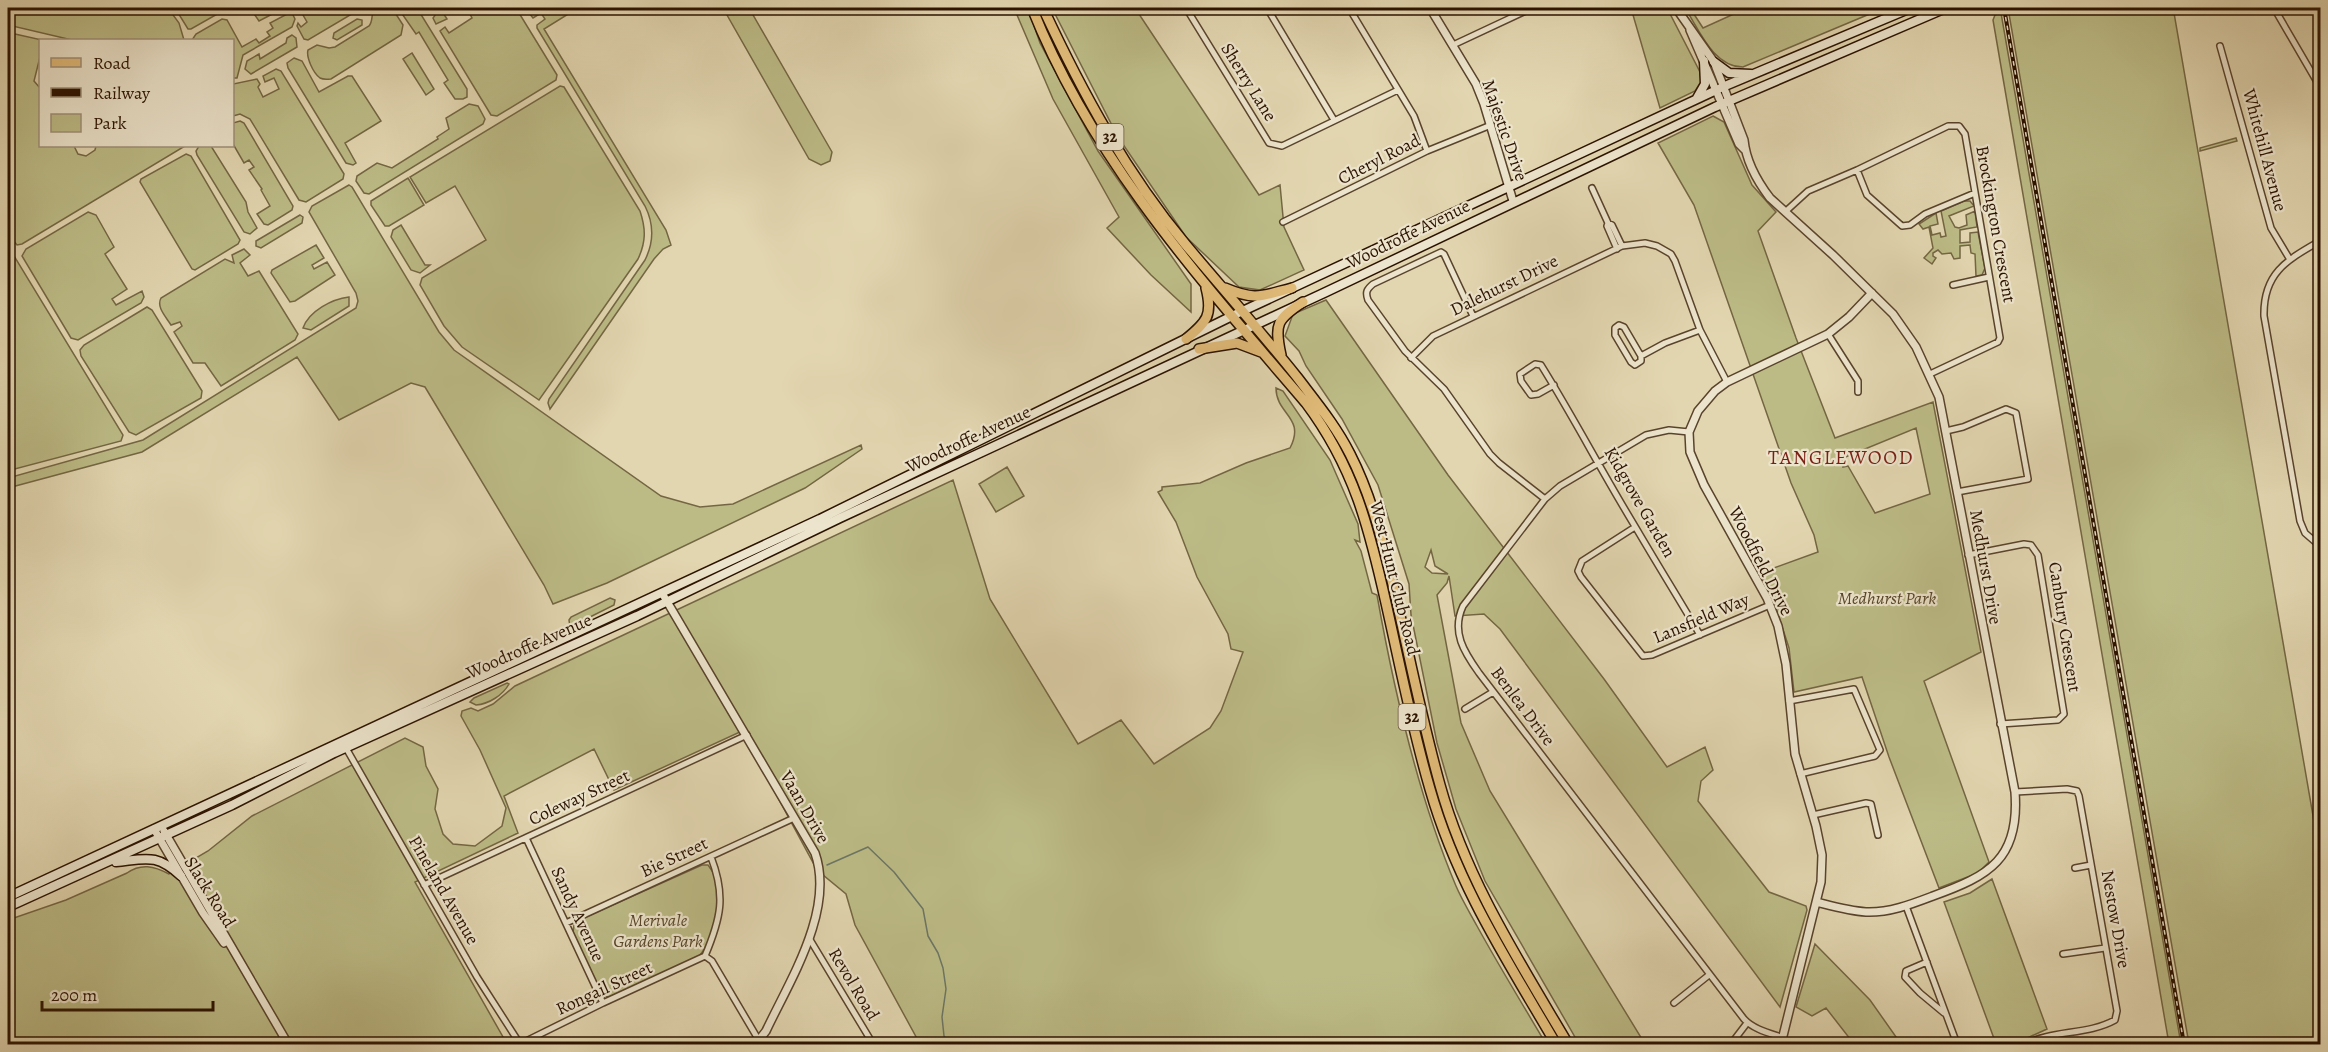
<svg xmlns="http://www.w3.org/2000/svg" width="2328" height="1052" viewBox="0 0 2328 1052" font-family="Alegreya,serif">
<rect width="100%" height="100%" fill="#e2d6b0"/>
<filter id="stains"><feTurbulence type="fractalNoise" baseFrequency=".00333" numOctaves="4"/><feColorMatrix values="0 0 0 0 .2 0 0 0 0 .09 0 0 0 0 .02 0 0 0 .5 -.17"/></filter>
<radialGradient id="worn" r=".72"><stop offset=".6" stop-color="#630" stop-opacity="0"/><stop offset="1" stop-color="#630" stop-opacity=".3"/></radialGradient>
<path fill="#bcbb86" stroke="#746643" stroke-width="1.5" fill-rule="evenodd" d="M8 8H168L179 23 184 40H72L8 25Z
M175 8H228L191 29H188Z
M250 8H284L259 21Z
M315 8H362L308 40 304 39 297 26 298 23 301 27 307 22 303 15Z
M376 8H392L403 25 401 35 331 79C327 79 324 80 320 78 313 73 306 57 308 50L317 45 329 48 335 47 369 26C374 20 370 12 376 8Z
M398 8H417L467 89V97L463 99H455L444 83 448 80 419 32 416 34Z
M432 8H440L447 19 436 24 433 18 436 14Z
M467 8H516L557 75 556 80 497 116 491 115 440 31 445 27 449 33 472 18Z
M525 8H578L544 29 666 230 671 245 663 249 654 259 550 409 548 403 549 399 645 260C654 242 654 224 645 206L537 28V25L545 19 541 13 533 18Z
M723 8H749L832 152 830 161 821 165 809 159Z
M1014 8H1028L1040 43 1098 151 1191 284V312L1151 275 1107 228 1119 217 1053 99Z
M1052 8H1135L1259 195 1280 185 1284 227 1304 270 1260 290 1239 287 1186 237 1118 137Z
M1631 8H1667L1700 72 1701 82 1695 91 1660 108Z
M1685 8H1690L1703 28 1747 8H1884L1743 67C1713 67 1699 29 1685 8Z
M2010 8H2177L2174 13 2320 856V1044H2189L2009 14 2011 13Z
M289 13H292L295 19 292 27 243 55 237 78H233L232 40H192L196 34 222 19 227 20 242 47 256 39 259 43 270 36 267 32 273 28 270 23Z
M2001 13 2181 1044H2169L1993 20 1995 15Z
M357 19 362 20V25L337 40 333 38 334 33Z
M15 34 42 40 40 57 34 81 40 88V146H74L78 154 86 156 95 150 96 146H185L22 244 17 245 8 234V39Z
M292 35 296 38 297 47 251 74 245 69 247 61 259 54 260 59 286 43 287 38Z
M412 53 434 89 426 95 403 59Z
M294 58 302 61 319 92 348 76H352L381 121 345 143 356 163 353 165 346 163 288 68 287 63Z
M276 69 281 71 344 174 343 179 306 202 299 200 250 119 240 114 233 116V84L257 79 260 84 258 87 263 97 279 89 274 78 265 82 263 76Z
M560 86 564 87 640 211C646 229 646 242 638 259L539 400 462 347 444 326 420 285 422 278 486 240 455 186 426 203 410 177Z
M469 104 478 106 485 119 483 124 369 194 364 193 356 181 357 176 377 163 392 168 438 139 437 137 449 129 446 118Z
M1713 116 1724 122 1752 185 1776 212 1758 231 1796 338 1835 438 1933 402 1981 652 1924 681 1989 862 1978 873 1939 888 1889 757 1862 677 1794 692 1789 648 1775 605 1760 573 1818 552 1814 535 1791 483 1694 205 1658 143ZM1916 428 1930 494 1875 513 1848 466 1843 467V458Z
M240 121 244 123 293 206 292 210 268 225 264 224 257 214 270 206 261 190 262 189 249 170 254 167 249 160 244 163 233 144V123Z
M2236 138 2237 141 2200 151V148Z
M199 146H211L246 202 248 212 257 228 250 234 244 232 197 155 196 151Z
M186 154 191 156 240 240 238 244 195 270 192 269 140 182 141 179Z
M408 178 424 205 389 226H385L371 205V201Z
M349 185 352 187 439 332 454 350 661 496 700 507 733 504 861 445 862 449 805 488 607 583 553 604 544 585 425 387 411 383 339 420 297 357 142 452 8 488V478L143 440 356 308 358 301 356 293 309 212 312 206Z
M1964 201H1970L1974 206 1949 216 1955 227 1959 228 1967 225 1966 215 1975 211 1977 227 1960 230V243L1970 242V233L1978 232 1985 268 1982 275 1976 276 1975 254 1971 253 1970 245 1960 246V258L1954 259 1951 253 1942 254 1938 250 1933 253V256L1936 258 1932 264 1924 258 1933 248 1929 227 1923 229 1919 224 1936 213 1938 224 1930 226 1932 235 1940 233 1941 237 1946 236 1941 211Z
M88 212 96 215 114 247 105 254 127 289 112 299 116 305 142 291 144 297 141 303 78 340 71 338 22 256 26 249Z
M300 215 303 217 302 223 261 248 256 246V241Z
M401 225 425 265H430L420 273 411 270 391 237 393 230Z
M316 245 324 258 312 265 314 269 327 262 335 275 295 301 290 302 271 273 272 270Z
M8 246 123 435 121 441 11 470 8 468Z
M244 249 250 255 240 263 248 276 259 271 298 334 295 340 221 386 205 363H193L174 332 182 326 180 322 171 325C166 317 156 307 161 298L225 259 234 263 232 255Z
M349 297V306L311 330 303 328C309 311 332 299 349 297Z
M1326 300 1448 475 1604 679 1667 767 1705 747 1713 770 1701 781 1698 801 1769 892 1806 906 1807 910 1780 1007 1500 629 1484 614 1455 616 1449 576 1447 583 1437 595 1461 723 1490 791 1645 1044H1579L1485 881 1456 809 1437 743 1411 615 1409 584 1378 485 1342 419 1306 366 1299 351 1285 336 1293 314ZM1431 550 1435 566 1448 574 1432 573 1425 567Z
M147 307 152 310 202 391 201 398 136 435 129 432 81 356 80 350 84 345Z
M1276 388 1283 391 1330 460 1358 524 1360 542 1355 540 1361 551 1372 593 1377 595C1394 691 1418 796 1456 886 1462 900 1470 913 1477 926 1499 966 1523 1005 1546 1044H920L855 925 846 894 817 870 742 731 614 790 594 749 504 796 518 833 415 882 507 1044H8V920L66 900 127 873C141 863 154 866 169 874L208 851 252 816 405 738 423 747 426 766 438 789 435 809 443 834 453 844 475 846 502 826 506 808 480 750 461 716 462 711 471 708 478 711 493 704 515 686 953 480 990 599 1078 744 1121 720 1154 764 1210 728 1221 711 1243 652 1231 649 1228 634 1197 577 1176 522 1158 492 1162 490V487L1200 483 1246 463 1290 448C1306 417 1276 415 1276 388Z
M1314 408 1320 412 1346 453 1372 517 1390 590H1388L1374 538Z
M1007 467 1024 496 996 512 979 484Z
M1390 592 1454 841 1473 883 1491 918 1564 1044H1560L1497 937 1453 847 1427 763 1387 593Z
M610 598 615 600 614 605 570 627 569 620 571 617Z
M507 683 509 684C503 695 489 704 476 705L470 702 474 698Z
M702 865H708C728 889 716 936 698 958L609 997 602 995 573 933 574 925 579 920Z
M1992 879 2047 1029 2014 1044H1996L1944 902 1970 893Z
M1815 944 1870 1000 1901 1044H1854L1826 1008 1812 1016 1796 1007Z"/>
<g fill="none" stroke-linecap="round" stroke-linejoin="round">
<path stroke="#6b7665" stroke-width="1.5" d="M827 865 868 847 894 872 923 909 928 936 938 953 943 968 946 989 942 1017 944 1036 950 1044"/>
<defs>
<path id="minor" d="M1186 8 1269 143 1282 146 1398 90
M1267 8 1334 120
M1349 8 1414 116 1427 151
M2274 8 2320 87
M1453 45 1532 8
M2220 46 2271 228 2289 258
M1857 170 1867 195 1902 226 1910 225 1925 214 1975 193
M1592 188 1608 223
M1785 212 1808 191 1857 170 1948 126H1959L1965 134 2000 338 1998 342 1930 374
M1283 222 1427 151 1491 125
M2320 241C2287 260 2263 273 2264 316L2300 521 2305 533 2320 546
M1617 249 1607 226 1608 223 1612 225 1622 246
M1953 285 1989 277
M1473 316 1444 254 1441 252 1373 284C1367 289 1365 292 1368 300L1405 351 1444 389 1490 454 1499 463 1545 499
M1828 334 1858 381V392
M1641 356 1624 327 1619 325 1615 328V335L1631 362 1635 365 1641 361V356L1665 343 1700 330
M1411 358 1433 336 1622 246 1645 243 1657 246 1671 254 1675 261 1700 330 1727 382
M1554 385 1538 394 1531 395 1521 381 1520 374 1535 364 1541 365C1574 418 1603 474 1636 528 1657 564 1679 599 1700 635
M1946 431 1963 427 2006 409 2016 413 2028 479 1957 492
M1689 432 1669 430 1646 435 1560 486 1545 499 1463 606C1451 632 1464 652 1479 673L1744 1019C1753 1029 1769 1033 1781 1037
M1635 527 1582 561 1578 571 1581 577 1643 656 1652 655 1770 605
M1968 555 2024 544 2031 545 2038 555 2064 714 2058 720 2000 724
M1789 701 1854 689 1880 750 1875 756 1800 774
M1465 709 1493 692
M346 748 477 977 520 1044
M2015 792 2067 789 2077 791 2079 796 2117 1011 2115 1020C2088 1035 2053 1030 2025 1044
M1813 815 1866 803 1871 804 1878 835
M526 838 603 1003
M2075 868 2091 865
M424 885 747 735
M1906 906 1957 1044
M566 923 794 818
M809 938 873 1044
M2063 954 2105 948
M705 956 712 961 761 1044
M1927 962 1906 971 1905 977 1920 993 1944 1013
M1674 1003 1709 975
M520 1044 603 1003 705 956C721 918 726 896 711 857
M1731 1044 1747 1023"/>
<path id="tertiary" d="M1430 8 1476 84 1484 104 1513 201
M1676 8 1714 62 1744 140C1746 161 1757 181 1770 198L1833 255 1893 314 1916 347 1939 397 2015 792C2020 859 1989 876 1933 896 1912 904 1889 913 1866 912 1849 911 1832 906 1816 902
M1690 30 1739 144 1745 150
M662 593 815 853C835 910 790 980 766 1031L759 1040 748 1044
M154 829 203 913 224 943
M164 831 288 1044
M1781 1044 1821 882 1822 855 1816 826 1795 754 1786 664 1778 626 1767 598 1704 485 1690 452 1689 432 1698 411 1715 391 1727 382 1828 334 1849 317 1872 293"/>
<path id="secondary" d="M1714 62 1729 73 1751 74
M1697 98 1705 84 1704 61
M116 862C146 859 156 853 181 876
M8 897 820 519 1232 316 1725 86 1911 8
M8 907 232 805 334 753 637 616 840 518 1326 292 1715 107 1946 8"/>
<path id="primary" d="M1032 8C1093 161 1201 280 1306 403 1354 467 1369 527 1386 603 1400 665 1412 728 1430 789 1457 884 1507 960 1556 1044
M1043 8C1082 92 1126 173 1186 245 1223 289 1261 332 1297 377 1316 402 1336 426 1350 454 1372 497 1383 543 1394 589 1409 654 1422 721 1440 785 1466 879 1519 961 1568 1044
M1225 288C1256 301 1261 296 1292 288
M1186 339C1207 322 1213 315 1206 288
M1199 349 1237 343 1261 352
M1281 355C1274 324 1277 319 1303 302"/>
</defs>
<use href="#minor" stroke="#59432c" stroke-width="8"/>
<use href="#tertiary" stroke="#59432c" stroke-width="10"/>
<use href="#secondary" stroke="#2b1200" stroke-width="11"/>
<use href="#primary" stroke="#2b1200" stroke-width="12"/>
<use href="#minor" stroke="#ece4cc" stroke-width="5"/>
<use href="#tertiary" stroke="#ece4cc" stroke-width="7"/>
<use href="#secondary" stroke="#ece4cc" stroke-width="8"/>
<use href="#primary" stroke="#e1bb78" stroke-width="9"/>
<defs>
<path id="rail" d="M2004 8 2184 1044"/>
</defs>
<use href="#rail" stroke="#2b1200" stroke-width="4"/>
<use href="#rail" stroke="#ece4cc" stroke-width="1.5" stroke-dasharray="4.5" stroke-linecap="butt"/>
</g>
<g text-anchor="middle" dominant-baseline="central" stroke-width="4.5" stroke-linejoin="round" paint-order="stroke">
<g fill="#ece4cc" stroke="#65513d" stroke-width="1.5">
<rect x="1096.5" y="124" width="27" height="26" rx="4.5"/>
<rect x="1398.5" y="704" width="27" height="26" rx="4.5"/>
</g>
<g font-size="16" font-weight="bold" fill="#2b1200">
<text x="1110" y="137">32</text>
<text x="1412" y="717">32</text>
</g>
<g font-size="18" fill="#2b1200" stroke="#ece4cc">
<text transform="translate(1249 82) rotate(58)">Sherry Lane</text>
<text transform="translate(1505 130) rotate(71)">Majestic Drive</text>
<text transform="translate(2265 150) rotate(75)">Whitehill Avenue</text>
<text transform="translate(1379 159) rotate(-27)">Cheryl Road</text>
<text transform="translate(1996 224) rotate(80)">Brockington Crescent</text>
<text transform="translate(1408 234) rotate(-26)">Woodroffe Avenue</text>
<text transform="translate(1504 285) rotate(-26)">Dalehurst Drive</text>
<text transform="translate(968 439) rotate(-25)">Woodroffe Avenue</text>
<text transform="translate(1640 502) rotate(60)">Kidgrove Garden</text>
<text transform="translate(1761 561) rotate(63)">Woodfield Drive</text>
<text transform="translate(1986 567) rotate(80)">Medhurst Drive</text>
<text transform="translate(1395 578) rotate(76)">West Hunt Club Road</text>
<text transform="translate(1701 618) rotate(-23)">Lansfield Way</text>
<text transform="translate(2065 627) rotate(81)">Canbury Crescent</text>
<text transform="translate(529 646) rotate(-24)">Woodroffe Avenue</text>
<text transform="translate(1523 706) rotate(53)">Benlea Drive</text>
<text transform="translate(579 797) rotate(-25)">Coleway Street</text>
<text transform="translate(805 807) rotate(60)">Vaan Drive</text>
<text transform="translate(674 857) rotate(-25)">Bie Street</text>
<text transform="translate(444 890) rotate(60)">Pineland Avenue</text>
<text transform="translate(210 892) rotate(58)">Slack Road</text>
<text transform="translate(578 914) rotate(65)">Sandy Avenue</text>
<text transform="translate(2116 919) rotate(80)">Nestow Drive</text>
<text transform="translate(854 984) rotate(59)">Revol Road</text>
<text transform="translate(604 988) rotate(-25)">Rongail Street</text>
</g>
<g font-size="18" font-style="italic" fill="#564528" stroke="#ece4cc">
<text x="1887" y="598">Medhurst Park</text>
<text x="658" y="920">Merivale<tspan x="658" dy="21">Gardens Park</tspan></text>
</g>
<g font-size="20" letter-spacing="1.5" fill="#7a1f14" stroke="#ece4cc">
<text x="1841" y="457">TANGLEWOOD</text>
</g>
</g>
<rect width="2328" height="1052" fill="none" stroke="#e2d6b0" stroke-width="30"/>
<rect x="9" y="9" width="2310" height="1034" fill="none" stroke="#2b1200" stroke-width="3"/>
<rect x="15" y="15" width="2298" height="1022" fill="none" stroke="#2b1200" stroke-width="1.5"/>
<rect x="39" y="39" width="195" height="108" fill="#ece4cc" stroke="#9f907a" stroke-width="1.5"/>
<rect x="51" y="58" width="30" height="9" fill="#e1bb78" stroke="#9f907a" stroke-width="1.5"/>
<text x="93" y="69" font-size="18" fill="#2b1200">Road</text>
<rect x="51" y="88" width="30" height="9" fill="#2b1200" stroke="#9f907a" stroke-width="1.5"/>
<text x="93" y="99" font-size="18" fill="#2b1200">Railway</text>
<rect x="51" y="114" width="30" height="18" fill="#bcbb86" stroke="#9f907a" stroke-width="1.5"/>
<text x="93" y="129" font-size="18" fill="#2b1200">Park</text>
<path d="M42 1001v9h171v-9" fill="none" stroke="#2b1200" stroke-width="3"/>
<text x="51" y="1001" font-size="18" fill="#2b1200" stroke="#ece4cc" stroke-width="4.5" paint-order="stroke">200 m</text>
<rect width="100%" height="100%" filter="url(#stains)"/>
<rect width="100%" height="100%" fill="url(#worn)"/>
</svg>
